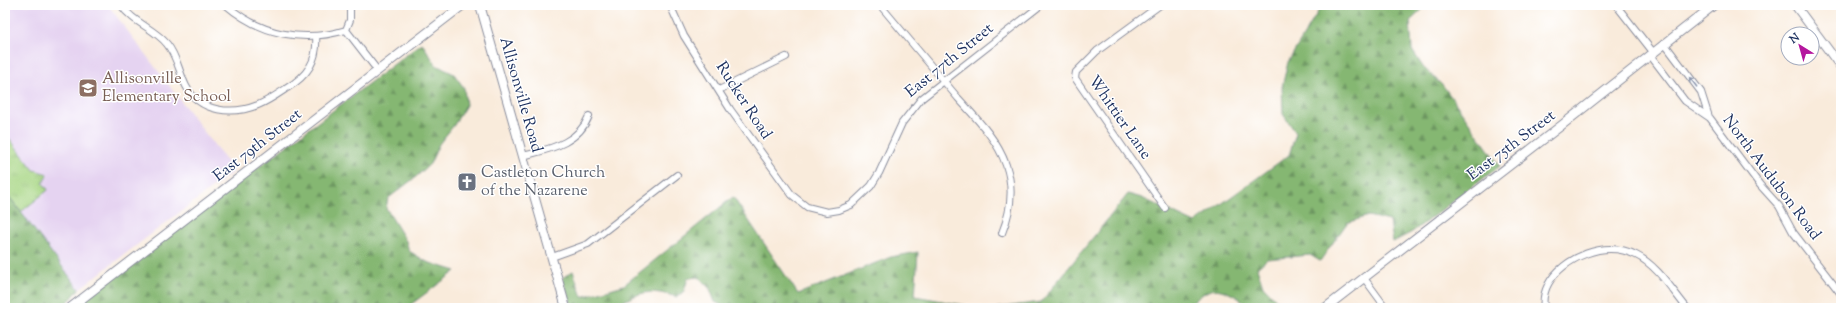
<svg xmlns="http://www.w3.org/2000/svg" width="1846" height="313" viewBox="0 0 1846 313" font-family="'Sorts Mill Goudy',serif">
<defs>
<pattern id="grass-tufts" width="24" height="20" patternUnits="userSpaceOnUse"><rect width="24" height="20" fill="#a7d684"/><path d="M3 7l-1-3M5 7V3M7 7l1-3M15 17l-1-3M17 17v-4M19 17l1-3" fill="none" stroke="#8fb874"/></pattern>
<pattern id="forest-firs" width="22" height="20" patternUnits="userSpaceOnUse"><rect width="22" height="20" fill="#85b772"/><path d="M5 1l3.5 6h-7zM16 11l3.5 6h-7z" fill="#6c9561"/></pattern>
</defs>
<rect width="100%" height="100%" fill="#fff"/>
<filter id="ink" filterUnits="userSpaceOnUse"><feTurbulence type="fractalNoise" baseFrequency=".025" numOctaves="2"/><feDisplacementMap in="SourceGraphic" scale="8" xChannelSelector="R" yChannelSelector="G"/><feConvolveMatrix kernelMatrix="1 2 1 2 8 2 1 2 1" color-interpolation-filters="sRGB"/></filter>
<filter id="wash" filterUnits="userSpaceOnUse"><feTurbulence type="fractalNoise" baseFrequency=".012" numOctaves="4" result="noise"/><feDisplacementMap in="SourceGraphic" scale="16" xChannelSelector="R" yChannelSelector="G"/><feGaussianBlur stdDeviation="0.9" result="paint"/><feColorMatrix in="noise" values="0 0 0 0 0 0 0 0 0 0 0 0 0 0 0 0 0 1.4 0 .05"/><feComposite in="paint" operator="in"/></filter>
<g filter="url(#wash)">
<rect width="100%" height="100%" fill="#f9ebdb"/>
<path fill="#e5d3f1" d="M5 5H108L234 171 79 289 5 191Z"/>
<path fill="url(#grass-tufts)" stroke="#618271" d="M8 137 34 170 48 174 43 183 48 190 21 212 5 191V139Z"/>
<path fill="url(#forest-firs)" stroke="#507368" d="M1322 5H1436L1424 8 1410 21 1412 50 1423 67 1444 87 1500 166 1412 232 1393 242 1390 221 1368 216 1347 223 1320 261 1310 255 1267 259 1257 268 1263 286 1284 308H1249C1246 302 1241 300 1235 296 1213 284 1208 289 1191 304L1190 308H997L1041 302 1128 194 1142 198 1195 223 1289 155 1296 133 1283 114 1282 87 1288 62Z
M422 43 436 65 454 74 464 88 466 105 454 125 439 144 430 164 417 176 390 197 388 199 386 208 406 241 409 251 427 262 456 271 406 308H73Z
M5 191 79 289 71 299 59 308H5Z
M733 197 798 294 891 257 918 252 915 296 980 308H727L715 302 710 289 699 277 688 278 684 291 677 297C644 287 639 294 610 308 603 311 581 308 573 308L562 278 573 271 582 297 624 285Z"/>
</g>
<g filter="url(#ink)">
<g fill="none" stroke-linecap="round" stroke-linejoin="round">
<defs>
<path id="street" d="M121 5C133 23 154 28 167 44 177 56 179 72 186 86 200 113 233 115 258 105 268 101 278 94 287 88 307 76 318 61 316 36
M226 5C261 35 303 43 346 30
M670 5 684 36 730 109 792 195 807 207 827 212 839 210 851 205 871 186 879 173 902 123 921 99 1041 5
M880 5C906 36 932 67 958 98 976 118 997 139 1006 165 1014 188 1011 211 1002 233
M1160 5 1097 51 1076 72 1075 78 1165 208
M1616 5 1653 52
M346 30 378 71
M346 30 350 20V5
M1664 43 1701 92 1709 117
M1650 55 1685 101 1710 118 1760 185 1779 206 1793 232 1841 294
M719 90 786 57
M523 156C549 149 578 144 589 116
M552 257 588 244 677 175
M1364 278 1386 308
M1544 308C1539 275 1580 249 1610 249 1619 249 1628 251 1636 255 1657 265 1672 290 1687 308"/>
<path id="secondary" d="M480 5 566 308
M1795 5 1841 67
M70 308 463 5
M1325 308 1562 125 1714 5"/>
</defs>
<use href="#street" stroke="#8a8d9c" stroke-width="8"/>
<use href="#secondary" stroke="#8a8d9c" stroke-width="10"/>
<use href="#street" stroke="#fff" stroke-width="6"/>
<use href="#secondary" stroke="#fff" stroke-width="8"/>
</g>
<defs><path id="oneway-shaft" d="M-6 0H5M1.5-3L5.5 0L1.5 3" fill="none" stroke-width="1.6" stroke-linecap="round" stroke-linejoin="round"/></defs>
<use stroke="#8d97ae" href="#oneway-shaft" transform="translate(1693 82) rotate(-127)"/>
</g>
<defs>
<symbol id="school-square" viewBox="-11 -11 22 22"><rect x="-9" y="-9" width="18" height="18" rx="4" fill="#8d6e63" stroke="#fff"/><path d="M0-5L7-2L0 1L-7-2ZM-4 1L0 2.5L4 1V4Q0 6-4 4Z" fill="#fff"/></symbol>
<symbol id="church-square" viewBox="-11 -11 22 22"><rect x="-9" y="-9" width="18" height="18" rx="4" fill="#6b7280" stroke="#fff"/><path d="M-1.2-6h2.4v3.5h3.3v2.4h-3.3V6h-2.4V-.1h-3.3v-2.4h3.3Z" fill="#fff"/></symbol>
</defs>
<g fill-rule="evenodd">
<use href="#school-square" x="77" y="77" width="22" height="22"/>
<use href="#church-square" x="456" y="171" width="22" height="22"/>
</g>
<g text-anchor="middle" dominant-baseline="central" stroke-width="3" stroke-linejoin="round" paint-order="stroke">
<g font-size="16" fill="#1b2f5e" stroke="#fff">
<text transform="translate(950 61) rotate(-39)">East 77th Street</text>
<text transform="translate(520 95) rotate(74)">Allisonville Road</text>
<text transform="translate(743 101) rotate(57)">Rucker Road</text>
<text transform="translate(1119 118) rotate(55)">Whittier Lane</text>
<text transform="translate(258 146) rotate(-38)">East 79th Street</text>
<text transform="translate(1512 146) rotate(-37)">East 75th Street</text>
<text transform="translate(1771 178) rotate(53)">North Audubon Road</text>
</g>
<g font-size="16" fill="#785e54" stroke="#fff" text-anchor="start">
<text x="102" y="79">Allisonville<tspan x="102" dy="18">Elementary School</tspan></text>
</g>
<g font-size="16" fill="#5b616d" stroke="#fff" text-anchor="start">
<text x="481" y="173">Castleton Church<tspan x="481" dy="18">of the Nazarene</tspan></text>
</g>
</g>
<rect width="1846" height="313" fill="none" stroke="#fff" stroke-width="20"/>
<g transform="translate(1800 46) rotate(323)"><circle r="19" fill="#ffffff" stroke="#a4acbf"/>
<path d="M0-3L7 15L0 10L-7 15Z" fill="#b5179e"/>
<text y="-6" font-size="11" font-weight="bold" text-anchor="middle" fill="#1b2f5e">N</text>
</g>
</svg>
